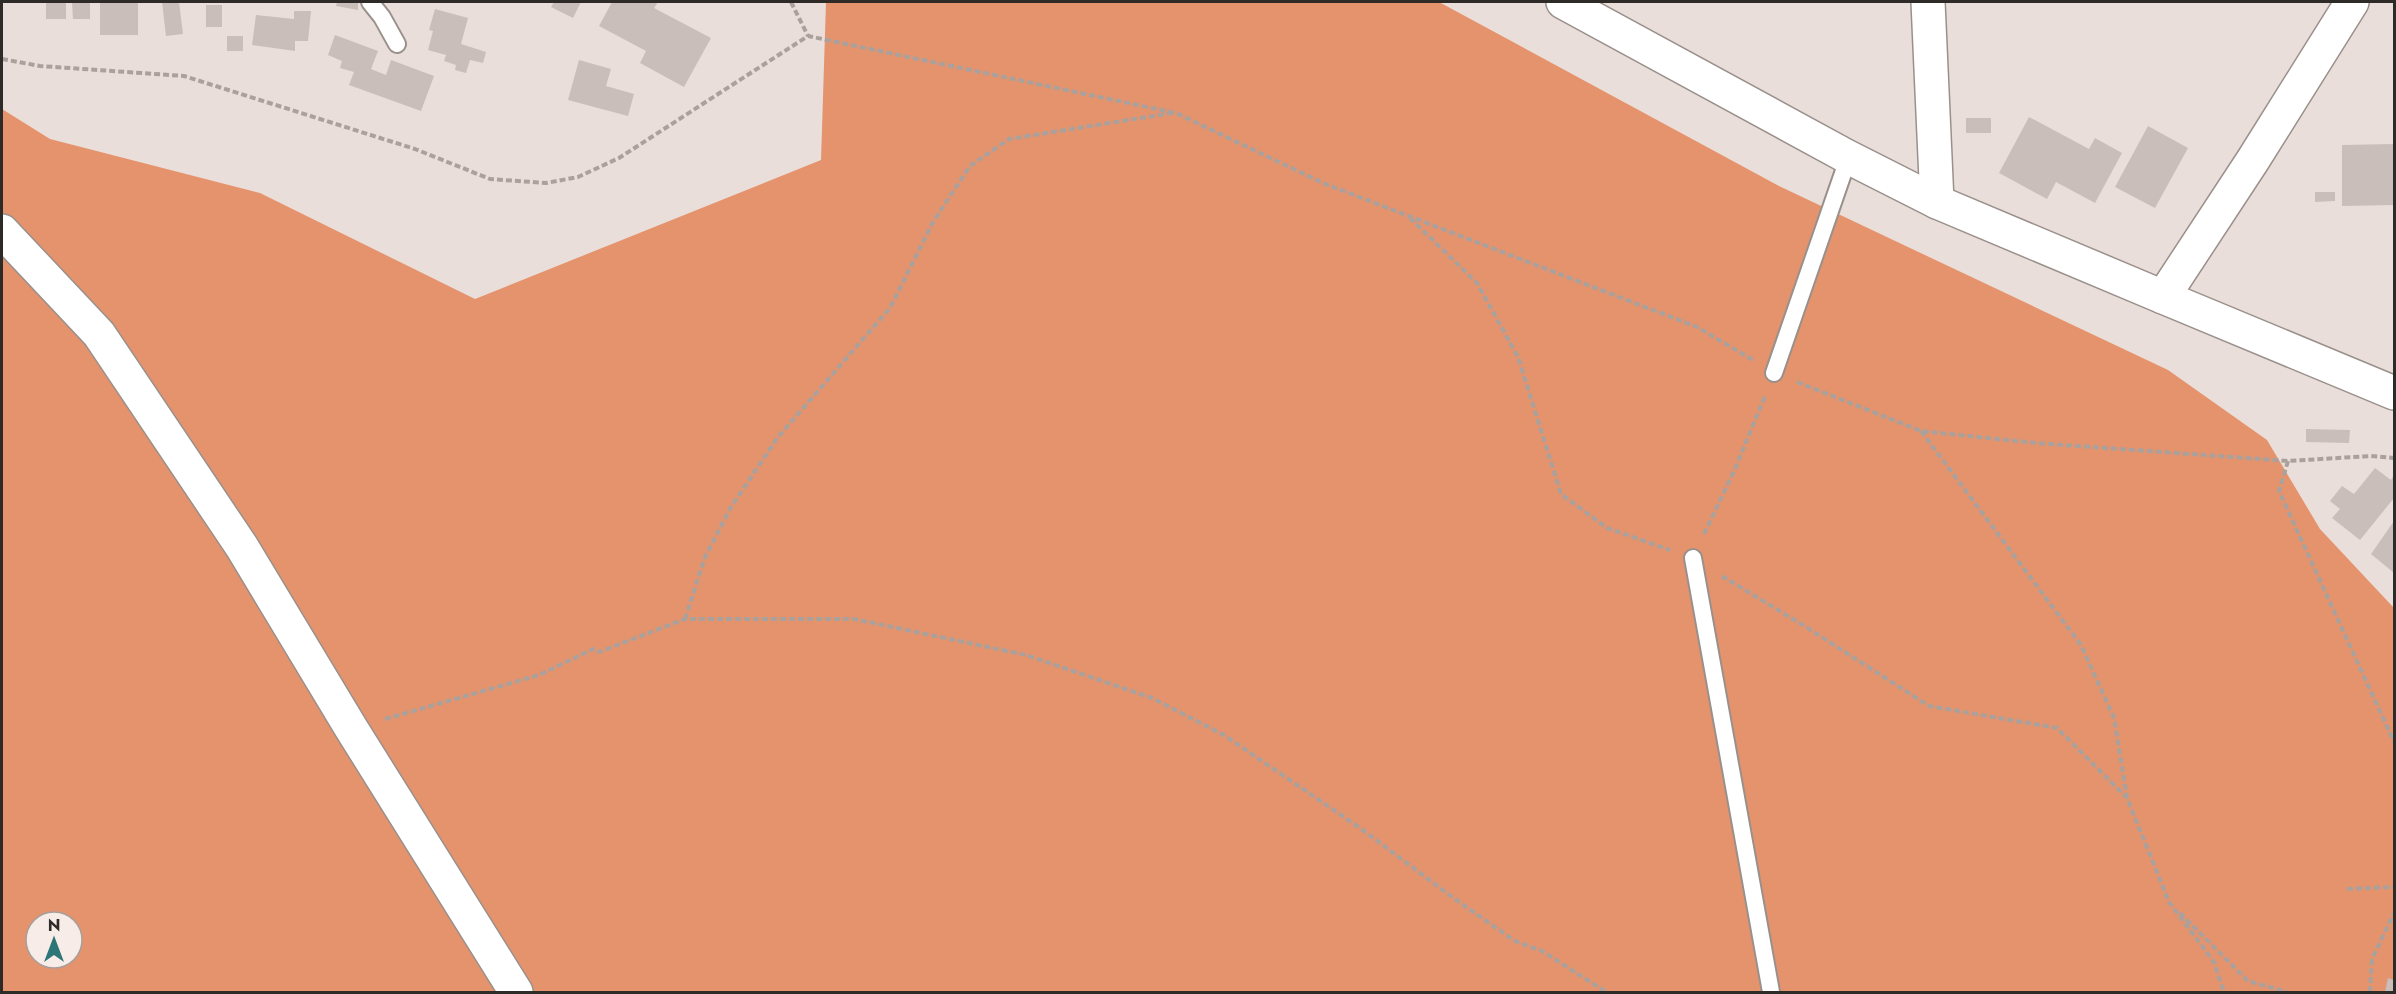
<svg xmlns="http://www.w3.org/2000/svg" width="2396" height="994" viewBox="0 0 2396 994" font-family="Jost,sans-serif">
<rect width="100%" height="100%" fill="#eadeda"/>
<path fill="#e5936d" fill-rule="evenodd" d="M826 2H1439L1779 186 2168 370 2267 440 2320 529 2394 608V992H2V109L50 139 260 193 475 299 821 160ZM36 922H72V958H36Z"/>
<path fill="#c9beba" d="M46 2H66V19H46Z
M72 2H90V19H73Z
M100 2H138V35H100Z
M162 2H179L183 34 166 36Z
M337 2H358V10L336 6Z
M554 2H581L573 18 551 7Z
M612 2H658L654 8 711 38 684 87 640 63 646 51 599 26Z
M206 5H222V27H206Z
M435 9 468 18 461 44 486 52 483 63 470 60 466 73 455 70 456 65 444 61 446 55 428 50 433 31 429 30Z
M294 11H311L308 41H295V51L252 45 256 15 294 19Z
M335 35 378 51 371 69 386 75 391 60 434 76 421 111 349 85 354 72 340 68 342 61 328 55Z
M227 36H243V51H227Z
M579 60 611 69 606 86 634 94 628 116 568 100Z
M2029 117 2089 149 2095 138 2122 153 2095 203 2056 182 2047 199 1999 173Z
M1966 118H1991V133H1966Z
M2148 126 2188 148 2155 208 2115 187Z
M2394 144V205L2342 206V145Z
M2315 192H2335V201L2315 202Z
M2306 429 2350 430 2349 443 2306 442Z
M2375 468 2391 480 2394 475V498L2360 540 2332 518 2340 509 2330 501 2342 486 2354 494Z
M2394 521V573L2371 554Z
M2388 978 2394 980V992H2385Z"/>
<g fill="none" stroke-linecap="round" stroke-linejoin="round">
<defs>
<path id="service" d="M370 2 382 17 397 44
M1774 373 1849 156
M1693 558 1771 992"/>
<path id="minor" d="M1928 2 1937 202
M2 231 99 334 242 547 351 728 516 992
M2163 297 2394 393"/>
<path id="tertiary" d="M1563 2 1846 156 1937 202 2163 297 2253 160 2352 2"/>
</defs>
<use href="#service" stroke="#9a908b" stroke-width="20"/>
<use href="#minor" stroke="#9a908b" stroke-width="36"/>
<use href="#tertiary" stroke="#9a908b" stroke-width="36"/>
<path stroke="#aaa19d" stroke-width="4" stroke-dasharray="6 3" stroke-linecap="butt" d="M791 2 808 36
M2 59 40 66 184 76 415 149 490 179 546 183 578 177 619 158 808 36 1176 113 1323 183 1697 327 1753 360
M1410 218 1477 283 1518 357 1561 494 1607 528 1670 550
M1797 382 1921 431 2036 443 2288 461 2371 456 2394 458
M1921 431 2081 645 2114 718 2127 798 2169 902 2214 962 2224 992
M2288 461 2279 491 2394 742
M1704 534 1734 471 1765 396
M1722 576 1806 627 1929 706 2057 728 2127 798
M685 619 705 557 731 507 778 437 890 308 933 222 970 166 1009 139 1172 113
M385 719 539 675 593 649 599 652 685 619H854L1026 655 1152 698 1224 735 1360 828 1452 897 1515 941 1542 951 1606 992
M2347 889 2394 887
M2180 913 2248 981 2287 992
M2370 992 2372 959 2394 913"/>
<use href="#service" stroke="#fff" stroke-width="16"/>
<use href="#minor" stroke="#fff" stroke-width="33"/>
<use href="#tertiary" stroke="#fff" stroke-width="33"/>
</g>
<rect width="2396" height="994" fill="none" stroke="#2e2a28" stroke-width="6"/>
<g transform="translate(54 940)"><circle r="28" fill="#f7ece7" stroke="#a79e9b" stroke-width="1.5"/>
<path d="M0-4.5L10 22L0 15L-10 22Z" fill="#2d7677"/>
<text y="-9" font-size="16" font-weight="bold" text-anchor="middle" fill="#2e2a28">N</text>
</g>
</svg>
